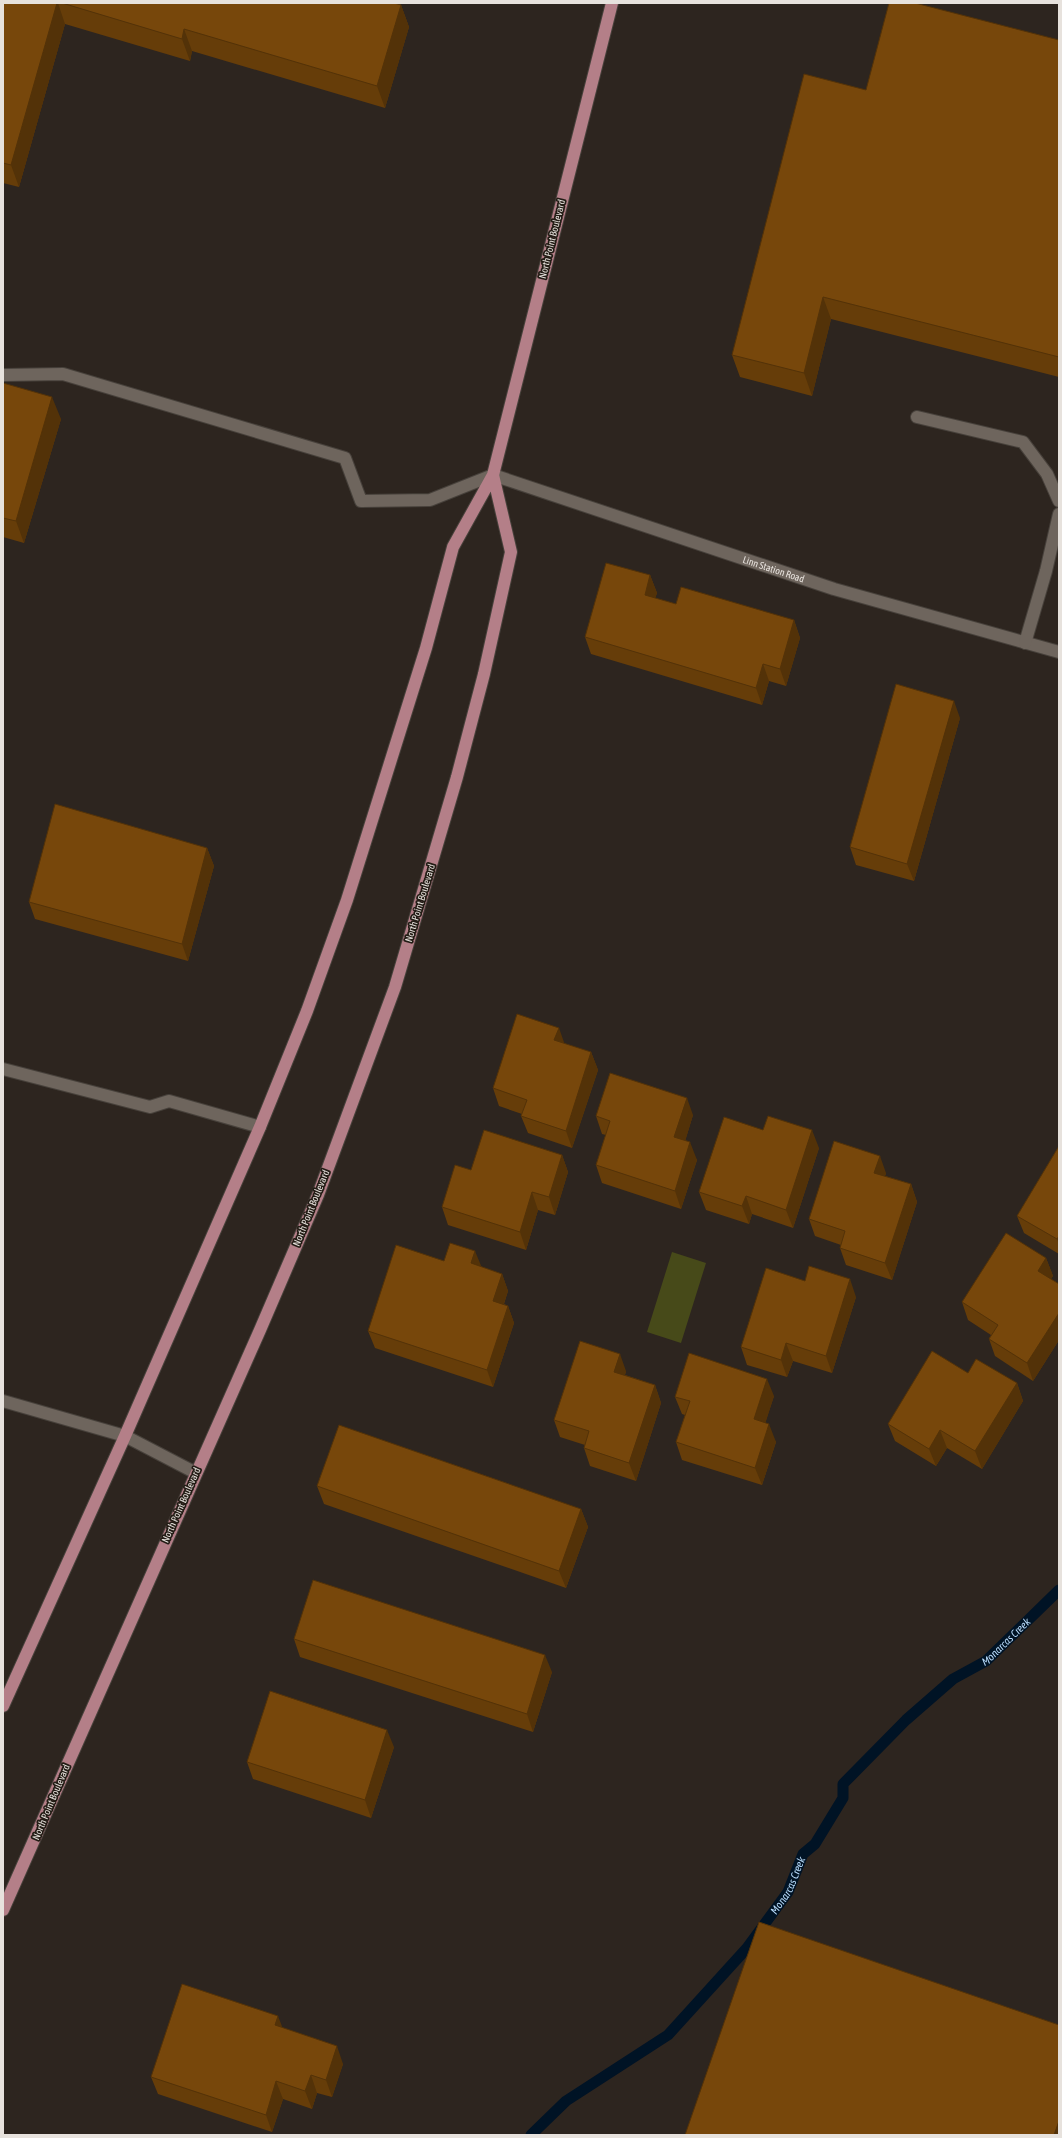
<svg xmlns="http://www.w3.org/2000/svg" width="1062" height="2138" viewBox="0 0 1062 2138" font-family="'Asap Condensed',sans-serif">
<rect width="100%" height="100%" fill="#2d251f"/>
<path fill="#474a19" d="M672 1252 706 1263 681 1343 647 1332Z"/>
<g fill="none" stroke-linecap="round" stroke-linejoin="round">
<path stroke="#001325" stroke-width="11" id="s1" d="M531 2135 566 2101 668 2035 747 1948 788 1892 803 1854 815 1844 843 1798V1784L906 1720 953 1679 986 1661 1059 1590"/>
<defs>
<g id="minor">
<path id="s2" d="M3 375 63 374 345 458 361 501 430 500 493 475 834 589 1059 652"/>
<path d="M917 417 1023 442 1047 474 1059 501"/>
<path d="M1025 643 1046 571 1059 514"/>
<path d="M3 1069 150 1107 169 1101 260 1127"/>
<path d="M3 1401 125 1436 196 1473"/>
</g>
<path id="major" d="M3 1706 125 1436 260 1127 307 1011 347 900 426 648 453 547 493 475 612 3
M3 1910 260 1330 318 1195 395 987 457 777 484 674 511 552 493 475"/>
</defs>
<use href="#minor" stroke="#47413b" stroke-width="14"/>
<use href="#major" stroke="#47413b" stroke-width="14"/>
<use href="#minor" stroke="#6e655d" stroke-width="12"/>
<use href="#major" stroke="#b47f88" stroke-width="12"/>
</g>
<path fill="#663d09" d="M3 3H394L401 5 409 27 385 108 192 51 190 61 65 24 19 187 3 183Z
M1059 40V377L831 319 812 396 740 377 732 355 866 90Z
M3 383 61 419 24 543 3 537Z
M650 575 657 593 655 598 676 604 794 620 800 638 786 686 769 681 762 705 591 654 585 637Z
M960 718 914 881 856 865 850 847Z
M207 848 214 866 188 961 35 919 29 902Z
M564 1044 591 1052 598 1070 572 1148 528 1133 521 1116 522 1114 499 1106 493 1088Z
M693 1115 685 1141 697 1160 681 1209 602 1183 596 1165 606 1135 602 1134 596 1116Z
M1059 1146V1254L1024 1233 1017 1216Z
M819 1148 793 1228 752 1214 749 1224 706 1210 699 1192Z
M562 1155 568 1172 555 1215 538 1210 526 1250 448 1225 442 1207 471 1170Z
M886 1173 885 1176 911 1184 917 1202 892 1280 846 1265 840 1248 841 1245 815 1236 809 1219Z
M1046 1258 1053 1276 1051 1279 1059 1284V1340L1033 1381 995 1356 989 1339 991 1335 968 1320 962 1302Z
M444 1261 481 1267 502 1274 508 1291 504 1304 508 1306 514 1323 493 1387 375 1348 368 1331Z
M856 1297 832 1373 793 1361 787 1377 747 1365 741 1347Z
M626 1371 625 1375 655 1385 661 1403 636 1481 590 1466 584 1448 585 1445 560 1437 554 1420Z
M968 1373 1017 1383 1023 1401 982 1469 947 1448 936 1466 895 1441 888 1424Z
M774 1396 765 1423 776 1442 762 1485 682 1460 676 1442 685 1415 682 1414 675 1397Z
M317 1486 581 1509 588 1527 566 1588 324 1504Z
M294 1639 552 1672 533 1732 300 1657Z
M394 1747 371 1818 253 1779 247 1762Z
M283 2028 343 2064 332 2097 317 2093 312 2109 283 2099 272 2132 158 2094 151 2077Z"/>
<path fill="#533208" d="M57 3H58L65 24 19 187 11 165Z
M401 5 409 27 385 108 377 86Z
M184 29 192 51 190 61 182 39Z
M823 297 831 319 812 396 804 373Z
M52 397 61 419 24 543 16 521Z
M650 575 657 593 651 612 645 595Z
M794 620 800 638 786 686 780 669Z
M763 664 769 681 762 705 756 688Z
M954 701 960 718 914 881 907 864Z
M207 848 214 866 188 961 182 944Z
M559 1028 565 1045 554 1040Z
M591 1052 598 1070 572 1148 566 1131Z
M687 1098 693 1115 681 1155 674 1137Z
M812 1130 819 1148 793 1228 786 1210Z
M690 1142 697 1160 681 1209 675 1191Z
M562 1155 568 1172 555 1215 549 1197Z
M880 1156 886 1173 881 1190 874 1173Z
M911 1184 917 1202 892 1280 885 1263Z
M532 1192 538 1210 526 1250 520 1232Z
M746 1196 752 1214 749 1224 742 1206Z
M1059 1236V1244L1057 1239Z
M475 1251 482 1268 471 1263Z
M1046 1258 1053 1276 1045 1289 1038 1271Z
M502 1274 508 1291 499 1318 493 1301Z
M850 1279 856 1297 832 1373 826 1356Z
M508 1306 514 1323 493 1387 487 1370Z
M1059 1313V1340L1033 1381 1027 1363Z
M786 1343 793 1361 787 1377 781 1360Z
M620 1354 626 1371 620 1390 614 1372Z
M767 1379 774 1396 761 1437 754 1419Z
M1017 1383 1023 1401 982 1469 975 1451Z
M655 1385 661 1403 636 1481 629 1463Z
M769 1424 776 1442 762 1485 755 1468Z
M940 1430 947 1448 936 1466 929 1449Z
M581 1509 588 1527 566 1588 559 1571Z
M545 1655 552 1672 533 1732 527 1714Z
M387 1730 394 1747 371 1818 365 1800Z
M278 2016 285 2034 275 2025Z
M337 2046 343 2064 332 2097 326 2080Z
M311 2075 317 2093 312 2109 305 2091Z
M276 2081 283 2099 272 2132 266 2115Z
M1059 2121V2135H1054Z"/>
<path fill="#77470b" stroke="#533208" d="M3 3H57L11 165 3 163Z
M62 3H394L401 5 377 86 184 29 182 39Z
M889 3H915L1059 40V357L823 297 804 373 732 355 804 74 866 90Z
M3 383 52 397 16 521 3 518Z
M606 563 650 575 645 595 676 604 681 587 794 620 780 669 763 664 756 688 585 637Z
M896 684 954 701 907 864 850 847Z
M55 804 207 848 182 944 29 902Z
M517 1014 559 1028 554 1040 591 1052 566 1131 521 1116 527 1100 493 1088Z
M610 1073 687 1098 674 1137 690 1142 675 1191 596 1165 610 1121 596 1116Z
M768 1116 812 1130 786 1210 746 1196 742 1206 699 1192 724 1117 763 1130Z
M484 1130 562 1155 549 1197 532 1192 520 1232 442 1207 455 1165 471 1170Z
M834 1141 880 1156 874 1173 911 1184 885 1263 840 1248 845 1231 809 1219Z
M1059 1146V1236L1057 1239 1017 1216Z
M1006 1233 1046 1258 1038 1271 1059 1284V1313L1027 1363 989 1339 998 1325 962 1302Z
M450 1243 475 1251 471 1263 502 1274 493 1301 508 1306 487 1370 368 1331 396 1245 444 1261Z
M809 1266 850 1279 826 1356 786 1343 781 1360 741 1347 766 1268 805 1281Z
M580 1341 620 1354 614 1372 655 1385 629 1463 584 1448 589 1431 554 1420Z
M932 1351 968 1373 976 1359 1017 1383 975 1451 940 1430 929 1449 888 1424Z
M689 1353 767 1379 754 1419 769 1424 755 1468 676 1442 690 1401 675 1397Z
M339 1425 581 1509 559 1571 317 1486Z
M313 1580 545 1655 527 1714 294 1639Z
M270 1691 387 1730 365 1800 247 1762Z
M759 1922 1059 2025V2121L1054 2135H685Z
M182 1984 278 2016 275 2025 337 2046 326 2080 311 2075 305 2091 276 2081 266 2115 151 2077Z"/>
<g text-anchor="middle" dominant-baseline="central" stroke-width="3.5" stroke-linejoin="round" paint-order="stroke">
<g font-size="10" fill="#e7e2dd" stroke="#231c15">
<text transform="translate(552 239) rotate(-76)">North Point Boulevard</text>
<text stroke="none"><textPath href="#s2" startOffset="833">Linn Station Road</textPath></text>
<text transform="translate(420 903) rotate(-73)">North Point Boulevard</text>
<text transform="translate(311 1208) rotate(-68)">North Point Boulevard</text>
<text transform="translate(181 1505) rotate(-66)">North Point Boulevard</text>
<text transform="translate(51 1802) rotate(-67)">North Point Boulevard</text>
</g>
<g font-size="11" font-style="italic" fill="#b8dcfc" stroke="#231c15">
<text stroke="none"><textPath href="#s1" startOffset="699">Monarcas Creek</textPath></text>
<text stroke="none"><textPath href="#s1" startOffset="363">Monarcas Creek</textPath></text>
</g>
</g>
<rect width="1062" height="2138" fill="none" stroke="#e7e2dd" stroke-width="8"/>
</svg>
